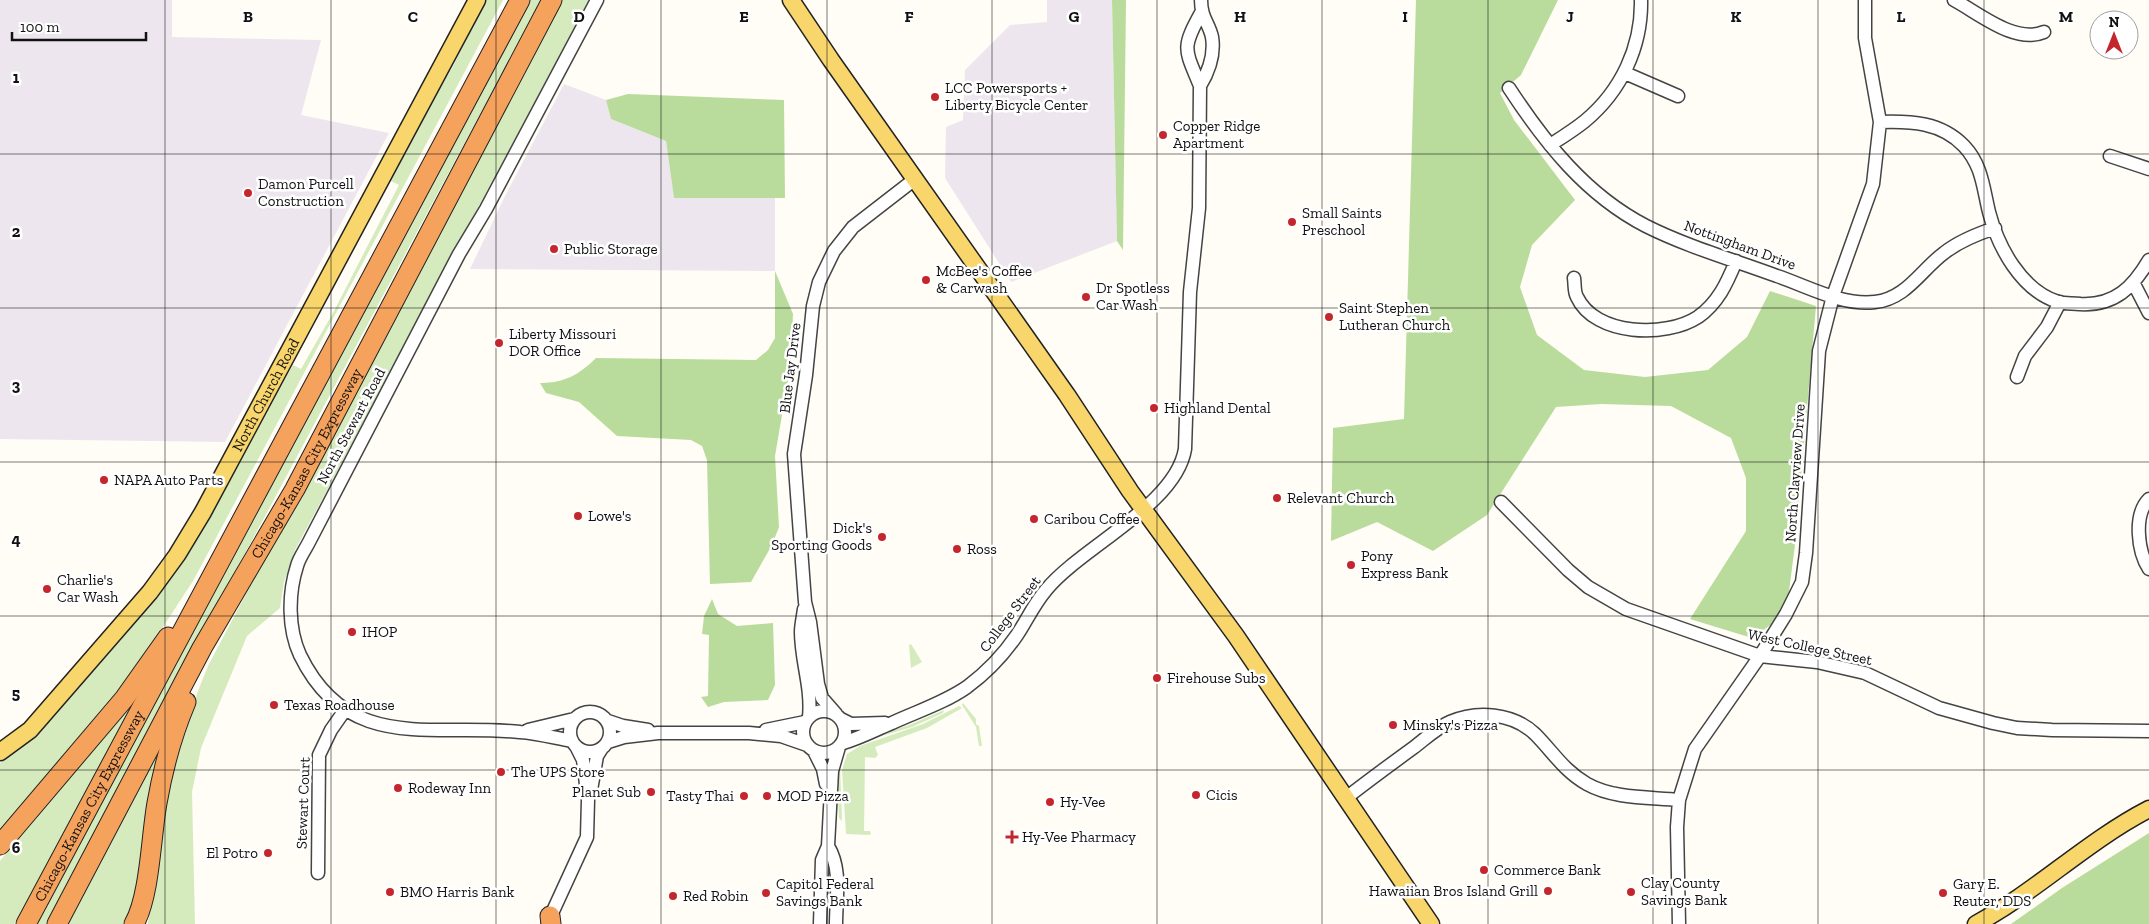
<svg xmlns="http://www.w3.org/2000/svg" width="2149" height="924" viewBox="0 0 2149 924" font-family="'Zilla Slab',serif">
<rect width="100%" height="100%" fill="#fffdf5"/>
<path fill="#eee6ef" d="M0 0H172V37L321 40 301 115 389 133 225 442 0 439Z
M1047 0H1112L1117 241 1011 282 945 178 946 127 963 120 965 70 1010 25 1047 22Z
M564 84 606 100 611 119 666 141 674 198H775V271L470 269 505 196Z"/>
<path fill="#d5ebbd" d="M486 0H503L193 581 125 685 0 832V763L37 735 126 631 251 437 293 365 301 369 334 311 399 185 387 179 452 68Z
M527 0H541L47 924H33Z
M560 0H589L295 550 284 582 280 608 247 636 201 748 192 792 195 924H148C157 835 173 747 209 664Z
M911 644 922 662 911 668 909 645Z
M136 692H138L133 705 14 924H0V861Z
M963 703 976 719V724L979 726 982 746H979L976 727 962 705Z
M959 706 962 708 927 728 875 747 878 755 875 758 865 757 864 831H870L871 834 869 835 846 834 842 770 847 754 860 746 923 724Z
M944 710 943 713 912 727 878 737 881 734 909 725Z
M166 737 135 896 130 914 123 924H67Z
M840 765 842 820V821L839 818 837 767Z"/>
<path fill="#b9dc9c" d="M1112 0H1126L1123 250 1117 241Z
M1416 0H1558L1521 75 1500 93 1514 120 1575 200 1532 245 1520 287 1537 335 1584 370 1645 377 1708 370 1747 337 1770 291 1816 306 1795 545 1786 614 1752 638 1690 619 1746 531V478L1731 438 1671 406 1601 404 1556 407 1487 515 1433 551 1377 522 1331 541 1333 428 1404 419Z
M628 94 784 100 785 198H674L666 141 611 119 606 100Z
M775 271 793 314 790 368 775 456 779 527 772 545 751 582 710 584 707 460 702 446 691 440 617 436 579 402 546 393 540 383C564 383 579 375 596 358L756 360 768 350 775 338Z
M712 599 718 614 737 626 773 623 775 685 768 700 724 702 708 707 701 697 708 696 709 635 702 634 704 616Z
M2149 833V924H2011L2062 888Z"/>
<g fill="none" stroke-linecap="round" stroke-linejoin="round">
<defs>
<path id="minor" d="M1201 0C1201 18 1209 23 1212 37 1215 55 1209 71 1200 86 1185 49 1181 49 1201 13
M1954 0C1980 14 2015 44 2044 32
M1625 73 1678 96
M1509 88C1545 143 1586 195 1646 226 1688 247 1734 260 1777 276 1807 286 1842 306 1875 302 1906 299 1921 270 1944 253 1959 241 1977 234 1995 228
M1880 122C1911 121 1941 122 1964 146 1982 165 1983 187 1989 212 1998 247 2021 290 2058 302 2065 304 2073 303 2080 304 2115 306 2133 287 2149 260
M1550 145C1561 138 1574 130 1585 121 1621 91 1642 47 1641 0
M2110 156 2149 169
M1574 278C1575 285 1574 292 1577 297 1595 336 1666 338 1698 317 1718 303 1727 283 1736 261
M2134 284 2149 313
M2017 377 2025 356 2047 327 2060 302
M2149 499C2133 515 2138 552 2149 569
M1501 502 1568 570 1588 587 1626 609 1760 656 1817 662 1865 673 1939 708 1993 723 2017 728 2052 730 2149 731
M804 609C803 617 801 625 801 632 801 661 812 687 809 717
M803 732a21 21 0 1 1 42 0a21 21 0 1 1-42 0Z
M570 732a20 20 0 1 1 40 0a20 20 0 1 1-40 0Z
M836 714 822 698 818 684 810 622 805 602 794 454 806 375 813 306 819 282 834 251 853 227 915 179
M841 719 851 724 885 723
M608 721 623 726 648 730
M528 730 574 719
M766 730 805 722
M572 741C555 738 537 733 520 732 432 723 348 754 300 655 288 629 288 594 297 566 299 558 305 550 309 542L459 254 486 209 597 0
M608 742 624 737 658 733H749L781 736 807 745
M843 743C860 738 875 730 892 723 918 711 944 703 967 687 986 673 1004 654 1017 635 1027 620 1034 604 1046 590 1081 547 1176 505 1185 449L1190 292 1199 208 1200 86
M814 751 823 769 826 784
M591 790 597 756 602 748
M1346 798C1368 781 1391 764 1413 748 1425 739 1436 728 1450 722 1477 710 1513 713 1535 734 1553 752 1564 771 1587 784 1614 799 1649 797 1679 800
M828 846C842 869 836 898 836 924
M318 873 319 755 331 730 345 710
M548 922 587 837 588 800 583 760 576 746
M820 924 822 860 828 846 832 771 839 747
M1679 924 1677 827 1679 800 1695 749 1760 656 1786 614 1802 582 1806 553 1819 351 1833 296 1873 184 1880 122 1865 38V0"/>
<g id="major">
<path d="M791 0 831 60 1067 395 1130 491 1236 636 1431 924"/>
<path id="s1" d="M0 752 30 730 150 592 177 555 203 512 477 0"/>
<path d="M1976 924C2037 891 2087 841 2149 809"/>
</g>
<g id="highway">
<path d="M0 845 124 699 168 637"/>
<path d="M550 916 551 924"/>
<path id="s2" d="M26 924 520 0"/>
<path id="s3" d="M57 924 202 648 295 489 552 0"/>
<path d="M134 924C150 896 151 836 157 803 163 769 172 735 186 702"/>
</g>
</defs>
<use href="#minor" stroke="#444" stroke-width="15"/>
<use href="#major" stroke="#222" stroke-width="19"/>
<use href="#highway" stroke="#222" stroke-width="21"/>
<use href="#minor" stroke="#fff" stroke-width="12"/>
<use href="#major" stroke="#f9d66b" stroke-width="16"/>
<use href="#highway" stroke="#f5a25d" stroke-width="19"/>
</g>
<path fill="none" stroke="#111" stroke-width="1" stroke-opacity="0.55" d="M165 0V924M331 0V924M496 0V924M661 0V924M827 0V924M992 0V924M1157 0V924M1322 0V924M1488 0V924M1653 0V924M1818 0V924M1984 0V924M0 154H2149M0 308H2149M0 462H2149M0 616H2149M0 770H2149"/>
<g fill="#c4262e" stroke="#fff" stroke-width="2">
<circle cx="935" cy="97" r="5"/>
<circle cx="1163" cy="135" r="5"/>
<circle cx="248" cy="193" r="5"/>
<circle cx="1292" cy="222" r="5"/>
<circle cx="554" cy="249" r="5"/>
<circle cx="926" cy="280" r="5"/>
<circle cx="1086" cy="297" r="5"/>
<circle cx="1329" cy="317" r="5"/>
<circle cx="499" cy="343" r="5"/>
<circle cx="1154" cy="408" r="5"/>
<circle cx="104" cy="480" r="5"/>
<circle cx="1277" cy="498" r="5"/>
<circle cx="578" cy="516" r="5"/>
<circle cx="1034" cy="519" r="5"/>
<circle cx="882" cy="537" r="5"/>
<circle cx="957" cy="549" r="5"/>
<circle cx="1351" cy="565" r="5"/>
<circle cx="47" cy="589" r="5"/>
<circle cx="352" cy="632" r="5"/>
<circle cx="1157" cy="678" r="5"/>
<circle cx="274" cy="705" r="5"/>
<circle cx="1393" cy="725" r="5"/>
<circle cx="501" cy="772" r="5"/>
<circle cx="398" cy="788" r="5"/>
<circle cx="651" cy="792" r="5"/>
<circle cx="1196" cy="795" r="5"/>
<circle cx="744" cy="796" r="5"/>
<circle cx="767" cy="796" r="5"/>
<circle cx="1050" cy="802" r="5"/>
<path d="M1009.5 829.5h5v5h5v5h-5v5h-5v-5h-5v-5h5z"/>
<circle cx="268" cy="853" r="5"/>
<circle cx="1484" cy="870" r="5"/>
<circle cx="1548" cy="891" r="5"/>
<circle cx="390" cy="892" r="5"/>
<circle cx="1631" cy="892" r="5"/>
<circle cx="766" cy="893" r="5"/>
<circle cx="1943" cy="893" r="5"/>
<circle cx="673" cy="896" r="5"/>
</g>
<g text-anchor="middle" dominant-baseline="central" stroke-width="5" stroke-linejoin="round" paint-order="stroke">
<g font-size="15" fill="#111" stroke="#fff" text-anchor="start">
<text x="945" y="88">LCC Powersports +<tspan x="945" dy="17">Liberty Bicycle Center</tspan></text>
<text x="1173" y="126">Copper Ridge<tspan x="1173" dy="17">Apartment</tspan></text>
<text x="258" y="184">Damon Purcell<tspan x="258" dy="17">Construction</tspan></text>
<text x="1302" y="213">Small Saints<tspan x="1302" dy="17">Preschool</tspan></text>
<text x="564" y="249">Public Storage</text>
<text x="936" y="271">McBee's Coffee<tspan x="936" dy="17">&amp; Carwash</tspan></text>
<text x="1096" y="288">Dr Spotless<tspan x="1096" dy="17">Car Wash</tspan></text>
<text x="1339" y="308">Saint Stephen<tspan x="1339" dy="17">Lutheran Church</tspan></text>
<text x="509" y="334">Liberty Missouri<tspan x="509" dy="17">DOR Office</tspan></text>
<text x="1164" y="408">Highland Dental</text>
<text x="114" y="480">NAPA Auto Parts</text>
<text x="1287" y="498">Relevant Church</text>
<text x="588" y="516">Lowe's</text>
<text x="1044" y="519">Caribou Coffee</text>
<text x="872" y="528" text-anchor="end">Dick's<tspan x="872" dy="17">Sporting Goods</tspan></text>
<text x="967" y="549">Ross</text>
<text x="1361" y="556">Pony<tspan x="1361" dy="17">Express Bank</tspan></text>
<text x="57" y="580">Charlie's<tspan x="57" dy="17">Car Wash</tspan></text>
<text x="362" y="632">IHOP</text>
<text x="1167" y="678">Firehouse Subs</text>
<text x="284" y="705">Texas Roadhouse</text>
<text x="1403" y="725">Minsky's Pizza</text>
<text x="511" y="772">The UPS Store</text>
<text x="408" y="788">Rodeway Inn</text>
<text x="641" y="792" text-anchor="end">Planet Sub</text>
<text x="1206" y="795">Cicis</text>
<text x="734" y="796" text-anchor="end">Tasty Thai</text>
<text x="777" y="796">MOD Pizza</text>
<text x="1060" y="802">Hy-Vee</text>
<text x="1022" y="837">Hy-Vee Pharmacy</text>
<text x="258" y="853" text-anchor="end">El Potro</text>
<text x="1494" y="870">Commerce Bank</text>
<text x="1641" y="883">Clay County<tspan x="1641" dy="17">Savings Bank</tspan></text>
<text x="776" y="884">Capitol Federal<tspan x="776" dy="17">Savings Bank</tspan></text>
<text x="1953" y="884">Gary E.<tspan x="1953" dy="17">Reuter, DDS</tspan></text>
<text x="1538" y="891" text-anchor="end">Hawaiian Bros Island Grill</text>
<text x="400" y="892">BMO Harris Bank</text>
<text x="683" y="896">Red Robin</text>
</g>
<g font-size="15" fill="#111" stroke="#fff">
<text transform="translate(1740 245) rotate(20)">Nottingham Drive</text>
<text transform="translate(790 368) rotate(-83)">Blue Jay Drive</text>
<text stroke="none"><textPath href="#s1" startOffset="449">North Church Road</textPath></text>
<text transform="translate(351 426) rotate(-62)">North Stewart Road</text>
<text stroke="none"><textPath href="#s3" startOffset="524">Chicago-Kansas City Expressway</textPath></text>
<text transform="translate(1795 473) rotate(-86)">North Clayview Drive</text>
<text transform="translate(1010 614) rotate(-53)">College Street</text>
<text transform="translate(1810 647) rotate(12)">West College Street</text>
<text transform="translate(303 803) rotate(-88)">Stewart Court</text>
<text stroke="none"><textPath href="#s2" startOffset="134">Chicago-Kansas City Expressway</textPath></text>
</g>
</g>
<g font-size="16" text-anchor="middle" font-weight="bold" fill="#111" stroke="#fff" stroke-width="5" stroke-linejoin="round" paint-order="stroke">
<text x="248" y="22">B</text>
<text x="413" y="22">C</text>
<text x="579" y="22">D</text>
<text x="744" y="22">E</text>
<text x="909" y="22">F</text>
<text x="1074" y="22">G</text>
<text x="1240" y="22">H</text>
<text x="1405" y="22">I</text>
<text x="1570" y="22">J</text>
<text x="1736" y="22">K</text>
<text x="1901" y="22">L</text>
<text x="2066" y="22">M</text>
<text x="16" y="83">1</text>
<text x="16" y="237">2</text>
<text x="16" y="391">3</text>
<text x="16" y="545">4</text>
<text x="16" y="699">5</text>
<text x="16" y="853">6</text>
</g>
<g transform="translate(2114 35)"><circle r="24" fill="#ffffff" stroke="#a0a0a0"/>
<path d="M0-4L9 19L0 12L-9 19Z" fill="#c4262e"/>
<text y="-8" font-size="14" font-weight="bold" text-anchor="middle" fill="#111111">N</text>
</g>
<path d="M12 32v8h134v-8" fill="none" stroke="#111111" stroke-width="2.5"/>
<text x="20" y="32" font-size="15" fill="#111111" stroke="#ffffff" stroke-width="4" paint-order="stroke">100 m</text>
</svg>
